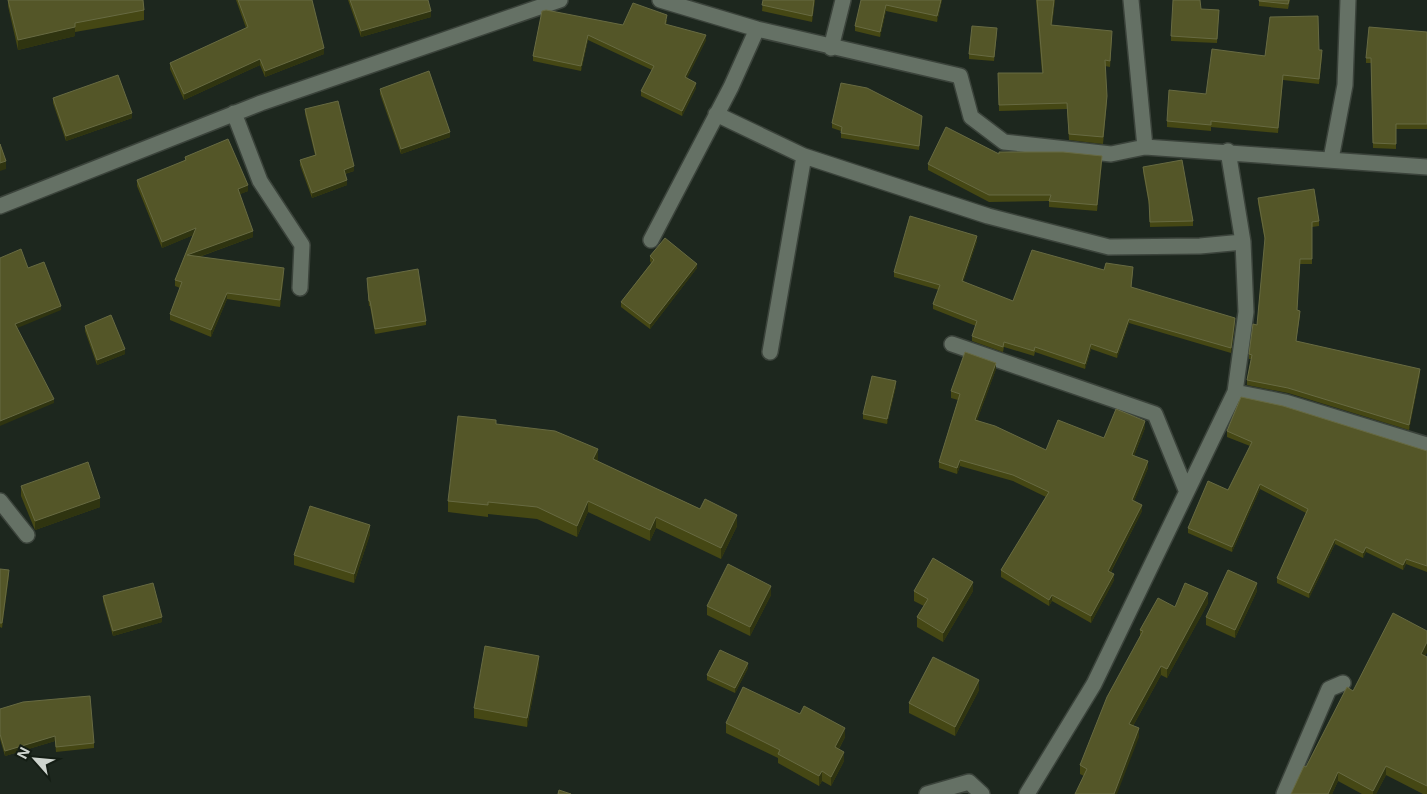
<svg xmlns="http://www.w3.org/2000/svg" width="1427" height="794" viewBox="0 0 1427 794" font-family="Inter,sans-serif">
<rect width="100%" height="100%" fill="#1d271e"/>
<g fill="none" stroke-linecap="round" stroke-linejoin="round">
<defs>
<path id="street" d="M660 0 757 29 960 76 971 117 1004 142 1111 154 1145 147 1427 167
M1131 0 1145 147
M831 48 843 0
M234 113 260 181 302 245 300 288
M716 114 804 156 988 216 1109 247 1200 246 1243 242
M1331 159 1345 85 1348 0
M0 206 261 103 560 0
M651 240 731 87 757 29
M952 344 1155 414 1186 490
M770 352 804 156
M1235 392 1285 402 1427 445
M0 501 27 535
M927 794 969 782 982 794
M1027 794 1094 684 1235 392 1246 312 1243 242 1228 151
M1284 794 1329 689 1343 683"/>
</defs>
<use href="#street" stroke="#3b433b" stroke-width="18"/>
<use href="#street" stroke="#657165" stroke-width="15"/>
</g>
<path fill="#454714" d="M8 0H143L144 10V20L75 32V36L18 50 8 6Z
M236 0H312L324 54 265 77 260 65 184 100 170 69V63L246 28Z
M348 0H428L431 17 361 37Z
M763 0H815L812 22 762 11Z
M861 0H942L937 22 886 11 880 37 855 31V26Z
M1036 0H1055L1052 25 1112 37 1110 67 1105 66 1107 102 1103 144 1069 140 1067 109 999 111 998 73H1042Z
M1259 0H1290L1288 9 1259 6Z
M1201 9 1219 10 1217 43 1171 41V36Z
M542 11 623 25 667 20 666 25 706 40 687 78 696 88 682 116 641 96V91L652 70 588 40 581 71 533 61V56Z
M1427 32V129H1396V149L1373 148 1371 63H1366V58Z
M997 33 994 61 969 59V54Z
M1319 50 1322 56 1319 84 1283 80 1278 133 1211 127V131L1167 127V121L1206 94 1265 56Z
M380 89 450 137 401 154 380 94Z
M53 98 132 118 66 141 53 103Z
M305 109 354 171 345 174 347 185 312 198 300 165V160L315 155 305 114Z
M922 121 919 150 841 138V131L832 128V123Z
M185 157 248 191 240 194 253 237 199 257 284 274 280 307 227 299 211 337 170 320V314L180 288 175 286V280L193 235 162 248 137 186V180L185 161Z
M1102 162 1097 211 1049 207V201L989 202 928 170V164Z
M1143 167 1193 221V226L1150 227 1149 205 1143 172Z
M1258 198 1319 221V226L1312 227V264H1300L1297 310 1300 316 1296 341 1420 374 1409 430 1288 393 1247 385V380L1251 359H1249V354L1257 325 1265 241 1258 203Z
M977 241 963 282 1013 301 1104 270 1133 272 1131 288 1235 323 1231 353 1129 323 1117 358 1091 349 1085 369 1035 352 1034 356 1004 347 1003 352 972 341V336L976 326 933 309V304L939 290 894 277V272Z
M650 256 697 268 650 329 621 307V302L651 263 650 261Z
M367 283 426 321V325L375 334 370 306H369Z
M85 326 125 354 97 365 85 331Z
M996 369 977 420 1046 450 1104 438 1145 428 1134 456 1148 468 1134 501 1142 511 1111 572 1114 580 1091 623 1052 601 1049 606 1001 577V570L1046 497 1013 481 960 466 957 474 939 468V462L958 400 951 398V391Z
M896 386 887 424 863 419V414Z
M496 424 598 460 597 461 737 526 721 559 656 528 650 541 588 512 577 537 537 519 488 514V517L448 512V501Z
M1227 431 1427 451V572L1406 564 1403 570 1366 552 1363 558 1335 544 1309 598 1277 583V578L1306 513 1260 489 1232 552 1188 533V528L1228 490 1250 446 1227 437Z
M21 486 100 507 35 530 21 496Z
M370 534 354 583 294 565V555Z
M0 569 9 575 2 628 0 627Z
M914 591H973L943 642 917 627V617L924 606 914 601Z
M1257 591 1235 638 1206 625V617Z
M771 595 750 636 707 615V606Z
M103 596 162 622 113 636 103 601Z
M1208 603 1167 678 1161 675 1133 726 1139 737 1084 776 1080 774V765L1140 636V630L1175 607Z
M1427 631V652L1425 656 1427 657V794H1423L1386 775 1376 794H1362L1338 781 1332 794H1291L1306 767 1353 691Z
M539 665 527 727 474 718V708Z
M748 668 735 693 707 680V675Z
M979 690 955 736 909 713V703Z
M0 709 94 743V748L56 752 55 741 5 756 0 739Z
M726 723 845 737 839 749 844 761 831 786 822 781 819 786 778 763V758L726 733Z"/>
<path fill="#2f3410" d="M814 0H815L812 22V16Z
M941 0H942L937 22V16Z
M1054 0H1055L1051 31V25Z
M886 5V11L880 37V32Z
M431 11V17L361 37V31Z
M75 27V36L18 50V40Z
M588 35V40L581 71V66Z
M706 35V40L685 82V77Z
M324 48V54L265 77V71Z
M1322 50V56L1319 84V79Z
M260 59V65L184 100V94Z
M1283 75V80L1278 133V128Z
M696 83V88L682 116V111Z
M132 113V118L66 141V136Z
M450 132V137L401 154V149Z
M1102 156V162L1097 211V205Z
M6 161V169L0 171V163Z
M354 166V171L344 174V170Z
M347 180V185L312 198V193Z
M248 185V191L238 195V189Z
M196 228V234L162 248V242Z
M253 231V237L187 261V255Z
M977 236V241L962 286V281Z
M697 264V268L650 329V324Z
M284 268V274L280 307V300Z
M227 293V299L211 337V330Z
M61 306V310L15 329V324Z
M1235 318V323L1231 353V348Z
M1129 319V323L1117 358V353Z
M1091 344V349L1085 369V364Z
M125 349V354L97 365V360Z
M996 363V369L975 426V420Z
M1420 369V374L1409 430V425Z
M896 381V386L887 424V419Z
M54 399V403L0 426V421Z
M1145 421V428L1132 461V455Z
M598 449V460L593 471V459Z
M960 460V466L957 474V468Z
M1148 461V468L1132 506V500Z
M1260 484V489L1232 552V547Z
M100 498V507L35 530V521Z
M588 501V512L577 537V526Z
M1142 505V511L1108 577V571Z
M737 515V526L721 559V548Z
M656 517V528L650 541V530Z
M370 525V534L354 583V574Z
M1335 539V544L1309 598V593Z
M1366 547V552L1363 558V553Z
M1406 559V564L1403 570V565Z
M9 570V575L2 628V623Z
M1114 574V580L1091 623V616Z
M973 582V591L943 642V633Z
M1257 583V591L1235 638V630Z
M771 586V595L750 636V627Z
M1208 593V603L1167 678V669Z
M1052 595V601L1049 606V600Z
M162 617V622L113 636V631Z
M1427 642V652L1421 664V654Z
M539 656V665L527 727V718Z
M748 663V668L735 693V688Z
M1161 666V675L1129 733V724Z
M979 680V690L955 736V727Z
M845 728V737L835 756V747Z
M1139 728V737L1117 794H1114Z
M55 736V741L5 756V751Z
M844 752V761L831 786V777Z
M1386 766V775L1376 794H1373V791Z
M822 771V781L819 786V776Z
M1338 772V781L1332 794H1328Z"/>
<path fill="#545628" stroke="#676a42" d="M8 0H143L144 10 75 23V27L18 40Z
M238 0H312L324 48 265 71 260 59 184 94 170 63 248 27Z
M350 0H428L431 11 361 31Z
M763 0H814L812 16 762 5Z
M861 0H941L937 16 886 5 880 32 855 26Z
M1037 0H1054L1051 25 1112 31 1110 61 1105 60 1107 96 1103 137 1069 134 1067 103 999 105 998 73H1043Z
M1173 0H1200L1201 9 1219 10 1217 39 1171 36Z
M1259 0H1289L1288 4 1259 1Z
M633 3 667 15 665 24 706 35 685 77 696 83 682 111 641 91 654 66 588 35 581 66 533 56 542 11 546 10 623 25Z
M1318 16 1319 50H1322L1319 79 1283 75 1278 128 1211 121V125L1167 121 1169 90 1206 94 1212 49 1265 56 1270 17Z
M972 26 997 28 994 57 969 54Z
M1369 27 1427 32V124H1396V144L1373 143 1371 58H1366Z
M429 71 450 132 401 149 380 89Z
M118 75 132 113 66 136 53 98Z
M841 83 867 88 922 116 919 146 841 133 842 127 832 123Z
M338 101 354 166 344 170 347 180 312 193 300 160 316 155 305 109Z
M946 127 999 154V152H1063L1102 156 1097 205 1049 201 1051 195H989L928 164Z
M228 139 248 185 238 189 253 231 187 255 284 268 280 300 227 293 211 330 170 314 182 282 175 280 196 228 162 242 137 180 186 160 185 157Z
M0 144 6 161 0 163Z
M1182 160 1193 221 1150 222 1149 201 1143 167Z
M1314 189 1319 221 1312 222V259H1300L1297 310 1300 311 1296 341 1420 369 1409 425 1288 388 1247 380 1252 355 1249 354 1253 324 1257 325 1265 238 1258 198Z
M910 216 977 236 962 281 1013 301 1032 250 1104 270 1106 263 1133 267 1131 287 1235 318 1231 348 1129 319 1117 353 1091 344 1085 364 1035 347 1034 351 1004 342 1003 347 972 336 977 321 933 304 940 285 894 272Z
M665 238 697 264 650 324 621 302 654 260 650 256Z
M21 249 28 268 44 262 61 306 15 324 54 399 0 421V258Z
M418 269 426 321 375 329 370 301H369L367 278Z
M111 315 125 349 97 360 85 326Z
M965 352 996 363 975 420 995 426 1046 450 1058 420 1104 438 1116 409 1145 421 1132 455 1148 461 1132 500 1142 505 1108 571 1114 574 1091 616 1052 595 1049 600 1001 570 1049 492 1013 475 960 460 957 468 939 462 960 394 951 391Z
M872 376 896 381 887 419 863 414Z
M1241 397 1283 406 1427 451V566L1406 559 1403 565 1366 547 1363 553 1335 539 1309 593 1277 578 1308 509 1260 484 1232 547 1188 528 1208 481 1228 490 1252 442 1227 431Z
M458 416 496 420V424L555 431 598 449 593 459 700 509 705 499 737 515 721 548 656 517 650 530 588 501 577 526 537 507 488 502V505L448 501Z
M88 462 100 498 35 521 21 486Z
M310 506 370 525 354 574 294 555Z
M933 558 973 582 943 633 917 617 928 599 914 591Z
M728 564 771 586 750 627 707 606Z
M0 569 9 570 2 623H0Z
M1228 570 1257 583 1235 630 1206 617Z
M153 583 162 617 113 631 103 596Z
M1185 583 1208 593 1167 669 1161 666 1129 724 1139 728 1114 794H1075L1087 769 1080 765 1107 697 1143 631 1140 630 1158 598 1175 607Z
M1393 613 1427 631V642L1421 654 1427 657V786L1386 766 1373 791 1338 772 1328 794H1291L1304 766 1306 767 1347 687 1353 691Z
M485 646 539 656 527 718 474 708Z
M720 650 748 663 735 688 707 675Z
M933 657 979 680 955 727 909 703Z
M743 687 800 714 804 706 845 728 835 747 844 752 831 777 822 771 819 776 778 754 780 750 726 723Z
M90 696 94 743 56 747 55 736 5 751 0 734V709L23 702Z
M559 790 571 794H558Z"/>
<g transform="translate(35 759) rotate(297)" stroke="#141d14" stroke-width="4" paint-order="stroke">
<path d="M0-4L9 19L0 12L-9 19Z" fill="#ced4ce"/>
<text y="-8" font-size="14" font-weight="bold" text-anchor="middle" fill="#ced4ce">N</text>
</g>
</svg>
